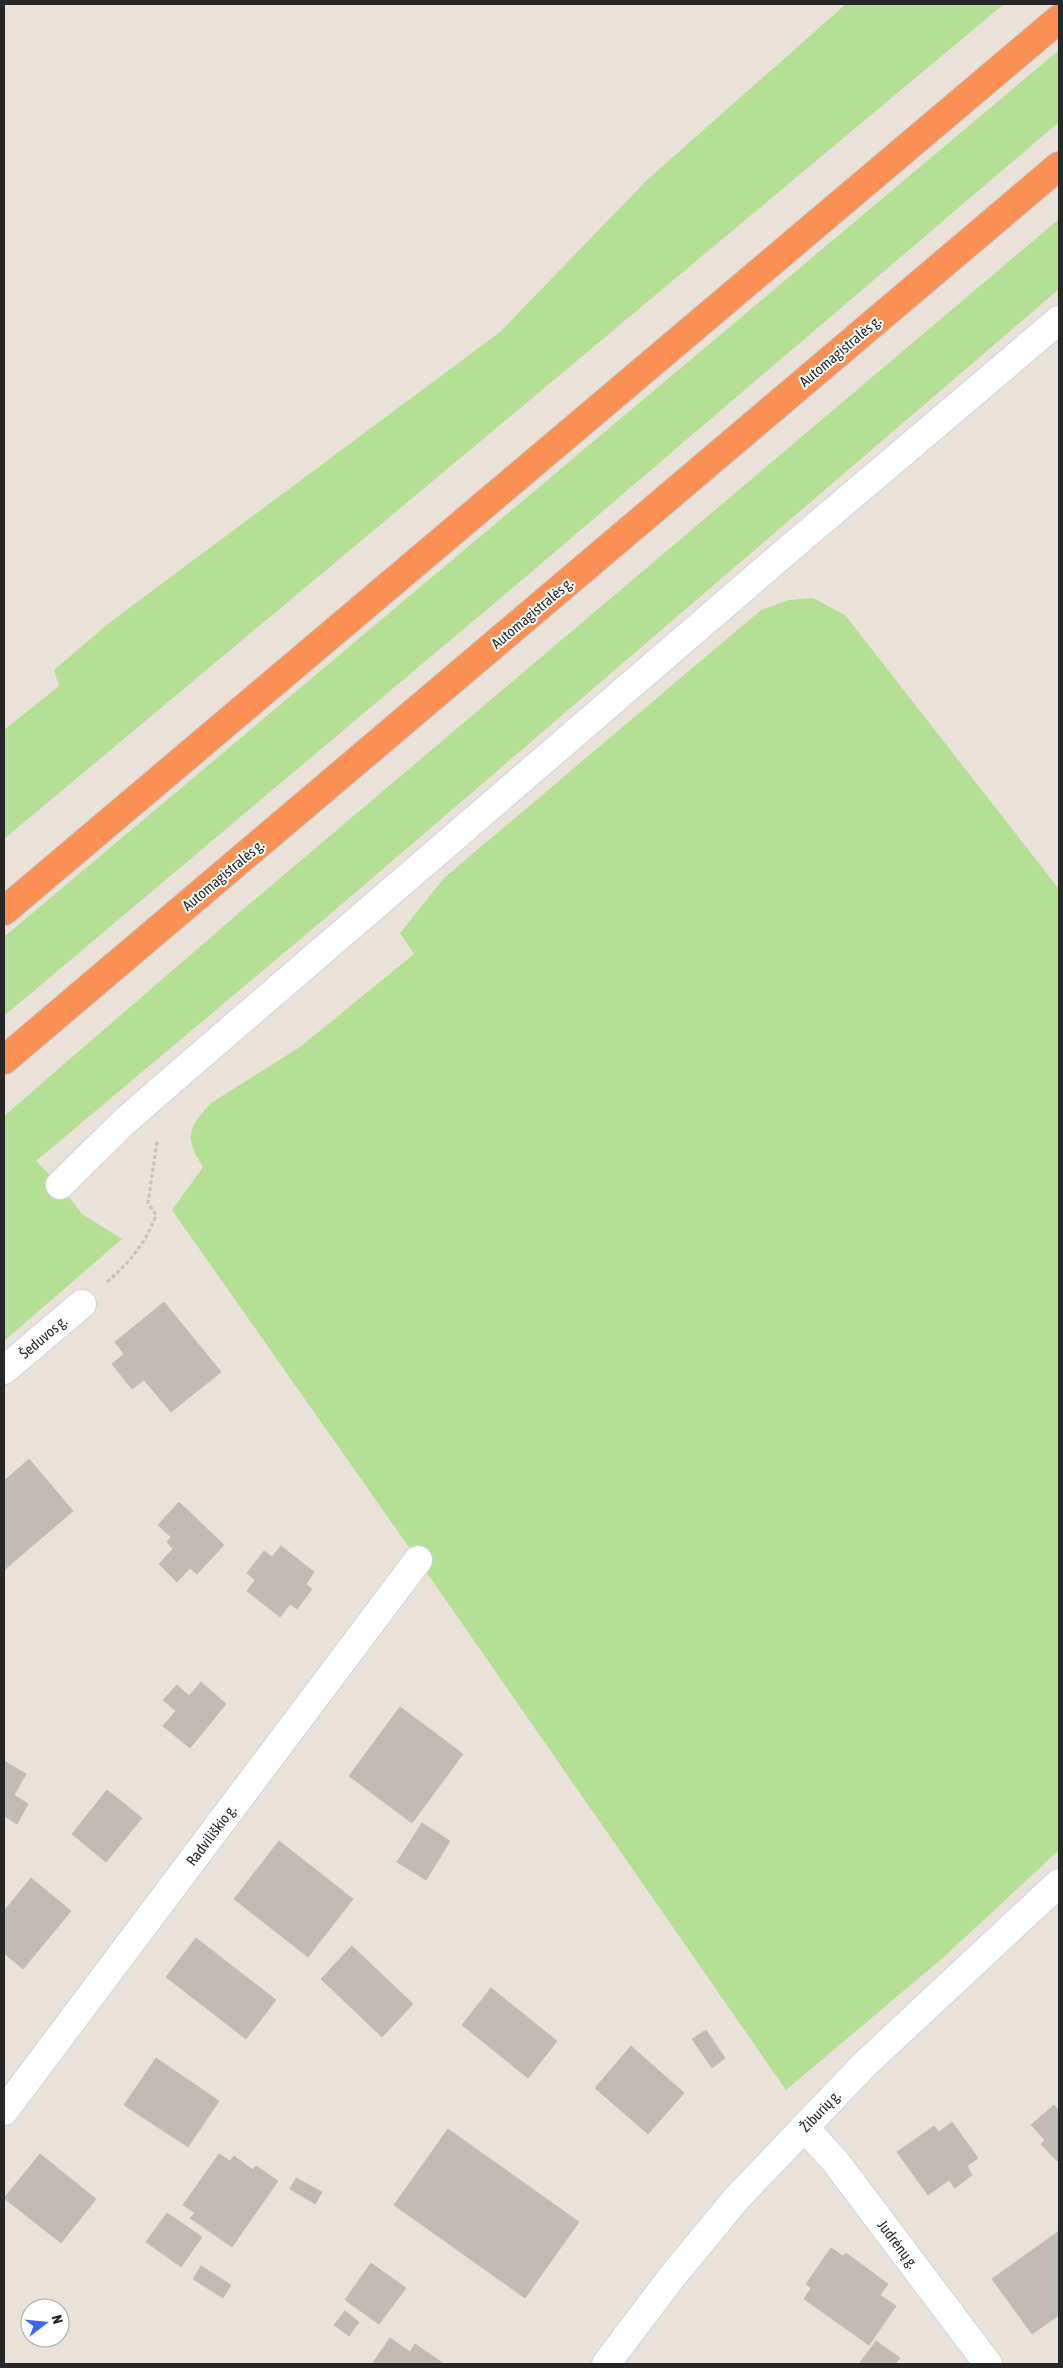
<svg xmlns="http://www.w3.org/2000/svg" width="1063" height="2368" viewBox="0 0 1063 2368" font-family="'Asap Condensed',sans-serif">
<rect width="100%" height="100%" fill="#eae1d9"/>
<path fill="#b4e095" d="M846 4H1004L4 839V730L59 686 54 670 109 623 500 332 647 180Z
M1059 50V122L529 574 4 1016V937Z
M1059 219V289L335 910 36 1161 60 1185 82 1214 122 1239 4 1341V1116L240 912Z
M813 598 845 615 1059 889V1850L945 1956 786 2090 418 1560 172 1210 203 1167C184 1137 188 1128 211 1103L300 1047 414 954 400 933 444 878 761 610 789 600Z"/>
<path fill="#c2bbb5" stroke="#c5bdb3" d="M164 1302 221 1372 171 1412 144 1380 132 1389 112 1364 124 1354 115 1342Z
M29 1459 73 1511 4 1570V1481Z
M179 1502 224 1545 197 1574 190 1568 177 1582 159 1564 173 1549 167 1542 171 1537 158 1525Z
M281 1546 314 1572 306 1584 312 1589 297 1609 290 1604 280 1617 247 1591 255 1580 247 1573 264 1551 272 1557Z
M201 1682 226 1704 190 1748 163 1726 176 1711 163 1700 177 1685 189 1696Z
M400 1707 463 1754 412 1823 349 1776Z
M4 1761 26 1774 14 1795 28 1804 17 1824 4 1816Z
M107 1790 142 1818 106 1862 72 1834Z
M422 1823 450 1841 426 1880 397 1862Z
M279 1841 353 1899 308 1957 234 1899Z
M31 1878 71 1911 23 1969 4 1953V1911Z
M196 1938 276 2000 246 2039 166 1977Z
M352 1946 413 2004 382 2037 321 1979Z
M491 1988 557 2041 528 2078 462 2025Z
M706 2030 725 2058 712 2068 692 2039Z
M631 2046 684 2093 648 2134 595 2088Z
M156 2058 219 2101 188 2147 124 2105Z
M1054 2105 1059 2111V2159L1057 2161 1041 2144 1045 2140 1031 2125Z
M952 2122 978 2158 967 2166 972 2175 955 2188 949 2180 928 2195 897 2152 934 2126 939 2132Z
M448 2129 579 2222 525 2298 394 2205Z
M40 2154 96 2199 61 2243 4 2198Z
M219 2154 230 2161 234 2156 253 2170 256 2166 278 2181 232 2247 190 2218 195 2213 183 2205Z
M296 2178 322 2192 315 2204 290 2189Z
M167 2213 202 2237 181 2267 146 2242Z
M1059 2231V2315L1032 2334 992 2279Z
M831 2248 843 2256 846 2253 888 2284 880 2295 896 2306 869 2345 804 2299 811 2288 806 2284Z
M371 2263 406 2288 379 2324 345 2300Z
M201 2266 231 2285 223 2298 193 2279Z
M345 2311 359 2322 349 2336 334 2325Z
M390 2338 410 2352 415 2344 444 2364H372Z
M876 2341 900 2358 895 2364H859Z"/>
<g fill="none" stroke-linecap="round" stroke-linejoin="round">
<defs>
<path id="minor" d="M60 1185 124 1122 164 1087 789 549 1059 320
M4 1370 82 1304
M4 2111 418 1560
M804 2127 835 2161 988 2364
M606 2364 671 2278 736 2199 864 2065 1059 1883"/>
<path id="highway" d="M4 911 1059 19
M4 1060 1059 166"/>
</defs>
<use href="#minor" stroke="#ced3e0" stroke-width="30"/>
<use href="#highway" stroke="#c3c3c3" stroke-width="30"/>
<path stroke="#c3c3c3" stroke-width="3" stroke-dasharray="4 2.5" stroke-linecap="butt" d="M107 1282C129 1263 146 1243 156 1215L148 1203 157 1141"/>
<use href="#minor" stroke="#fff" stroke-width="28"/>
<use href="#highway" stroke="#fa9053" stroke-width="28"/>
</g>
<g text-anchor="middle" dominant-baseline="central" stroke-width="4" stroke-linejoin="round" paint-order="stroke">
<g font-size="15" fill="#272727" stroke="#fff">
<text transform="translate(840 351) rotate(-40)">Automagistralės g.</text>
<text transform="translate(532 613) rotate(-40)">Automagistralės g.</text>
<text transform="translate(223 875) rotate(-40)">Automagistralės g.</text>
<text transform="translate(43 1337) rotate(-40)">Šeduvos g.</text>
<text transform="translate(211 1835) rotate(-53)">Radviliškio g.</text>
<text transform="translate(820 2111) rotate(-46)">Žiburių g.</text>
<text transform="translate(898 2244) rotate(53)">Judrėnų g.</text>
</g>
</g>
<rect width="1063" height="2368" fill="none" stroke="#272727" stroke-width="10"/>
<g transform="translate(45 2323) rotate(74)"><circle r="24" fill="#ffffff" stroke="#a9a9a9"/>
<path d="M0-4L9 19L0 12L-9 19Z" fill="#3a6af5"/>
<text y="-8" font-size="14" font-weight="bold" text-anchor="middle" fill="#272727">N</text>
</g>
</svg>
